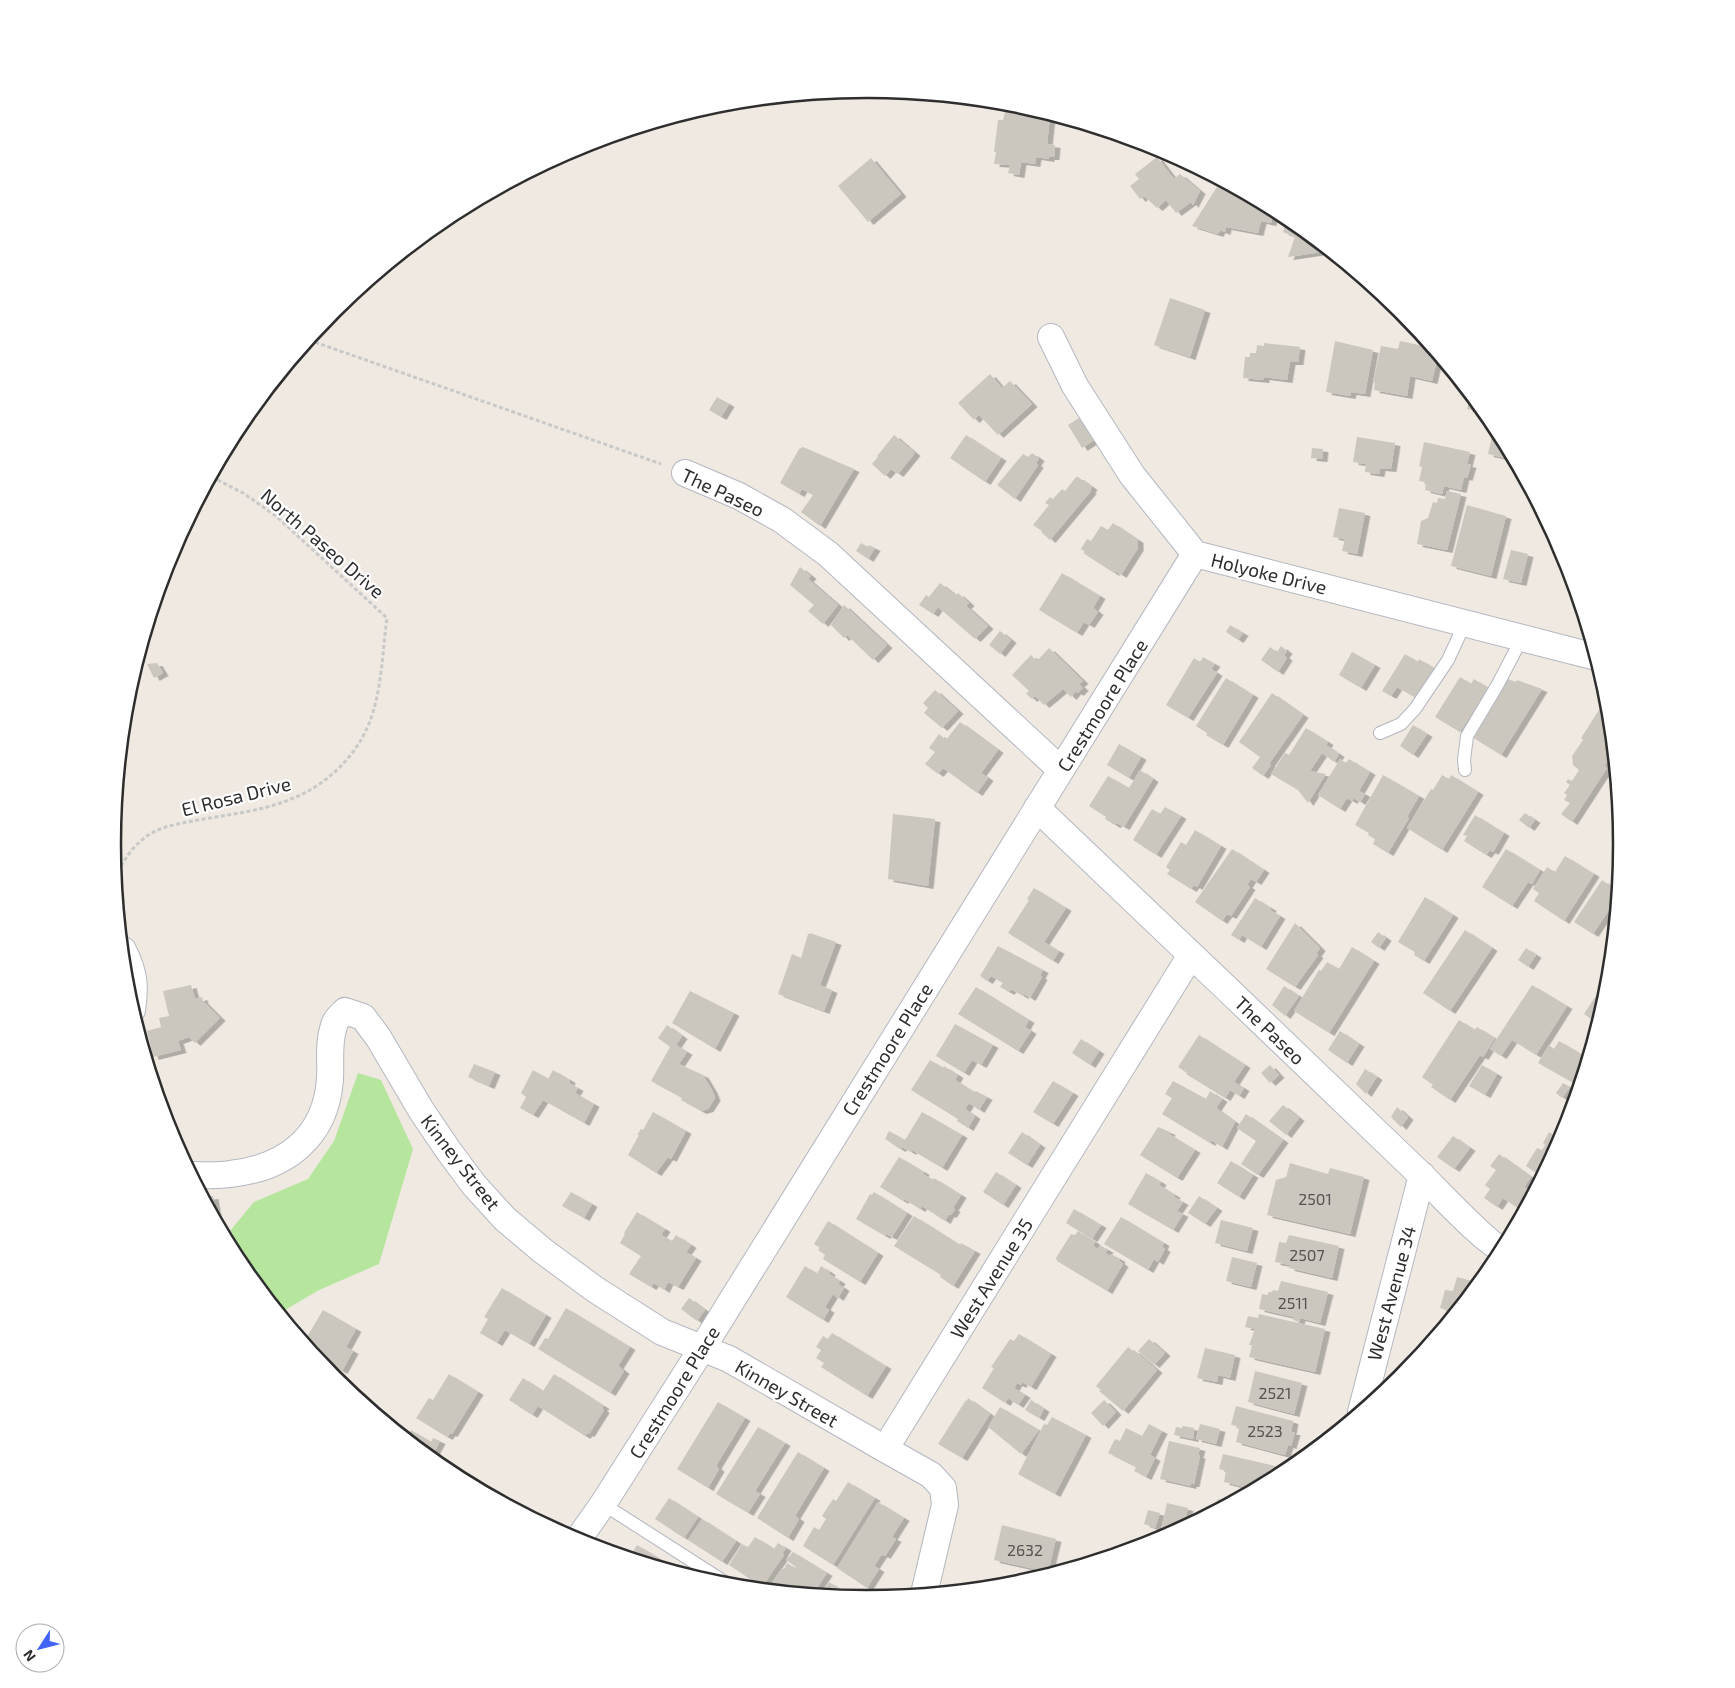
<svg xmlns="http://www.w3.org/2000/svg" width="1735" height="1688" viewBox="0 0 1735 1688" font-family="'Exo 2',sans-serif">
<defs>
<filter id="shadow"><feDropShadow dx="5.5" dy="3" stdDeviation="0" flood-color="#0004"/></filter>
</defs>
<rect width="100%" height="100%" fill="#efe9e1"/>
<path fill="#b6e59e" d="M358 1073 381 1080 413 1149 379 1264 319 1290 280 1313 239 1263 225 1237 254 1202 308 1179 334 1141Z"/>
<path fill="#cbc7bf" filter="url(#shadow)" d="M1021 105 1043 112V116L1050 117 1047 144 1055 145 1054 157H1049V159L1036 157 1035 164 1021 162 1019 175 1008 173 1010 165 994 164 996 152H994L998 120H1003L1006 107 1020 108Z
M1157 157 1174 179 1180 174 1200 191 1193 205 1191 202 1176 213 1166 200 1157 208 1144 196 1140 199 1130 186 1139 179 1135 174Z
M871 158 901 194 868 222 838 186Z
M1217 187 1246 194 1274 209 1271 223 1261 221 1258 233 1226 227 1225 232 1220 230 1218 234 1192 226Z
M1288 217 1320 243 1322 252 1288 257 1295 237 1283 232Z
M1170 298 1205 310 1190 357 1154 345Z
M1335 341 1373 350 1365 394 1351 392 1350 396 1326 392Z
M1400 341 1433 348 1438 355 1432 381 1410 376 1407 396 1374 390 1375 383 1373 382 1381 346 1398 349Z
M1264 343 1300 347 1298 362H1290L1287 380 1264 377V380L1243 378 1245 357H1250V353H1256L1257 345 1264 346Z
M990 374 1002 388 1010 381 1032 404 998 435 979 415 974 420 958 403Z
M717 397 729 404 721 417 709 410Z
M1470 398 1475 399 1481 406 1479 412 1467 409Z
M1079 418 1094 440 1082 448 1068 425Z
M1495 423 1496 425 1514 460 1488 454Z
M894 435 915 453 898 474 891 469 885 476 872 464 878 457 877 456Z
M966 435 1001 458 985 482 950 458Z
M1357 437 1395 443 1391 469 1380 468 1379 474 1365 472 1366 464 1353 462Z
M1424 442 1470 452 1467 464 1471 465 1467 478 1464 477 1461 490 1444 486 1442 494 1425 490 1426 482 1419 481 1422 467 1419 466Z
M803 447 854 469 820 526 801 512 813 495 802 489 799 494 780 483 799 449Z
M1312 448 1323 449 1322 459 1311 458Z
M1032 453 1039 458 1036 463 1038 465 1015 499 997 485 1023 454 1028 457Z
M1076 477H1078L1092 487 1090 490 1091 491 1050 540 1041 532 1042 531 1033 525 1049 505 1045 503 1050 497 1053 499 1062 489 1065 491Z
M1447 491 1461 494 1447 550 1417 544 1421 521 1428 518 1433 502 1437 503 1438 498 1445 499Z
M1467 505 1506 516 1491 576 1451 566Z
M1339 508 1365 513 1357 554 1342 551 1345 539 1333 537Z
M1544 514 1545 517 1550 527 1541 524Z
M1113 523 1138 540V548L1121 575 1115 571 1114 573 1083 553 1085 552 1081 549 1087 539 1091 541 1101 526 1108 530Z
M861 543 868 547 869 545 875 548 868 559 856 551Z
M1511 550 1528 554 1521 583 1503 579Z
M800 567 811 576 808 579 838 605 823 624 808 611 814 605 790 585Z
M1062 573 1100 596 1093 608 1098 612 1089 625 1084 622 1077 633 1039 610Z
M940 583 956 596 958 593 969 603 966 606 988 626 975 639 938 607 933 614 919 605 926 595 929 597Z
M1574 585 1576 590 1578 598 1571 596Z
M844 605 887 645 873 660 847 635 844 638 831 625Z
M1230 625 1243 633 1238 640 1226 632Z
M1000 631 1011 640 1000 654 989 645Z
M1281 646 1287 651 1284 655 1287 658 1278 672 1261 660 1270 647 1277 652Z
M1049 648 1083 681 1079 684 1083 688 1078 693 1076 691 1071 697 1063 689 1044 705 1035 696 1032 699 1026 694 1029 691 1012 675 1031 655 1037 661Z
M1352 652 1375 665 1361 688 1339 675Z
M1405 654 1418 662 1419 659 1434 668 1431 673 1432 674 1416 698 1397 687 1391 696 1382 691Z
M1203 657 1215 664 1211 669 1217 673 1188 718 1166 705 1194 658 1200 662Z
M157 663 163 673 154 678 147 664Z
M1460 677 1471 684 1474 679 1488 688 1460 732 1435 717Z
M1226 678 1253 695 1223 745 1206 735 1207 733 1196 726Z
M1508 679 1516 682 1517 680 1542 689 1501 755 1472 737Z
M935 690 958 711 942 728 924 713 928 708 923 703Z
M1272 693 1303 715 1269 764 1271 765 1263 776 1252 768 1260 757 1239 742Z
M1606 699 1609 701 1614 751 1604 766 1607 768 1572 822 1561 814 1570 803 1564 800 1567 795 1564 793 1570 785 1566 782 1568 779 1572 781 1579 770 1573 765 1572 756 1583 740 1581 738Z
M960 722 998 750 981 773 988 778 977 793 943 768 938 774 925 764 935 752 929 748 939 734 946 740Z
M1413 725 1427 734 1413 755 1400 746Z
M1306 728 1328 742 1326 745 1339 754 1334 762 1322 753 1310 771 1326 774 1308 803 1298 790 1271 774 1285 753 1289 755Z
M1119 744 1141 757 1129 778 1107 765Z
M1340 759 1346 763 1349 759 1370 772 1359 791 1365 794 1360 802 1354 798 1352 801 1347 798 1340 809 1318 795Z
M1140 770 1153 779 1124 827 1117 823 1115 825 1105 819 1106 817 1089 806 1108 776 1129 788Z
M1383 775 1419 796 1407 817 1409 818 1388 853 1373 844 1375 839 1368 835 1369 833 1355 825Z
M1442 775 1449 779 1451 775 1478 792 1442 850 1407 828 1431 789 1433 790Z
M1165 807 1181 816 1156 855 1133 840 1152 809 1160 814Z
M1525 813 1535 820 1529 828 1519 820Z
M893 814 935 819 928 886 888 879Z
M1475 815 1504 833 1493 852 1490 850 1486 855 1464 841 1467 836 1463 835Z
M1195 830 1221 846 1197 887 1194 885 1191 889 1167 874 1170 870 1166 867 1181 842 1186 845Z
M1232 849 1264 870 1256 882 1251 879 1247 885 1250 887 1231 916 1227 914 1222 921 1195 902Z
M1506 849 1540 870 1532 884 1528 882 1512 906 1482 887Z
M1565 856 1594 874 1564 921 1534 901 1539 893 1533 889 1547 867 1555 872Z
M1602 880 1618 892 1617 898 1593 934 1574 922Z
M1034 888 1066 908 1044 942 1059 951 1053 961 1008 933 1029 900 1027 899Z
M1425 897 1453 915 1424 961 1414 955 1415 952 1398 942Z
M1255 898 1271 908 1270 910 1280 916 1261 947 1242 935 1239 940 1231 935Z
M1295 923 1320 948 1316 954 1318 955 1295 987 1266 969Z
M1465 930 1492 948 1450 1011 1423 993Z
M1378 932 1386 938 1379 948 1371 942Z
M810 933 836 942 820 985 832 990 824 1011 778 994 792 954 801 958 808 934H810Z
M998 946 1043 970 1040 976 1042 977 1030 998 1024 994 1023 996 1011 989 1009 992 1000 987 1003 983 991 976 987 981 980 976Z
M1352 947 1374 961 1329 1033 1294 1011 1319 970 1321 971 1327 962 1339 969Z
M1526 948 1536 955 1528 967 1518 960Z
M191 985 195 999 202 997 203 1001 220 1018 195 1043 189 1037 178 1041 181 1050 153 1057 147 1031 161 1027 159 1018 169 1016 163 991Z
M1532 985 1567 1006 1536 1055 1512 1040 1501 1056 1490 1049Z
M1284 986 1299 996 1285 1016 1272 1005Z
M976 987 1029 1020 1025 1027 1031 1031 1018 1051 958 1014Z
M690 991 734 1013 715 1049 672 1023Z
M1597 994 1606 999 1598 1024 1584 1014Z
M1459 1020 1475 1030 1477 1027 1495 1038 1483 1057 1480 1055 1450 1100 1431 1087 1433 1085 1422 1077Z
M955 1024 993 1045 981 1065 972 1060 964 1073 936 1056Z
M667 1025 682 1036 676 1045 687 1052 679 1064 703 1075 712 1090 715 1098 708 1109 701 1111 681 1100 682 1098 651 1081 670 1047 658 1038Z
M1340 1031 1359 1044 1347 1063 1328 1050Z
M1199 1035 1245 1065 1234 1082 1244 1088 1239 1096 1230 1090 1225 1098 1186 1074 1187 1073 1178 1067Z
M1081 1039 1099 1051 1090 1065 1072 1053Z
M1559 1041 1588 1058 1579 1086 1538 1063 1549 1045 1554 1049Z
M930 1060 943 1068 944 1066 958 1075 955 1080 974 1092 976 1091 987 1097 979 1110 969 1103 965 1109 975 1116 968 1128 957 1121 958 1119 911 1090Z
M474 1064 495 1072 489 1086 468 1077Z
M1270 1065 1279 1075 1270 1083 1261 1073Z
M1482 1065 1497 1074 1485 1095 1469 1086Z
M1365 1069 1377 1077 1366 1094 1356 1084Z
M533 1070 548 1079 553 1070 570 1080 569 1083 578 1088 575 1093 594 1104 584 1123 543 1100 533 1115 520 1108 526 1097 521 1093Z
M1053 1081 1073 1093 1053 1124 1033 1112Z
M1173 1081 1206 1099 1210 1091 1222 1099 1216 1108 1235 1122 1222 1147 1211 1140 1210 1143 1162 1114 1172 1098 1165 1094Z
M1563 1083 1570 1087 1562 1098 1556 1093Z
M1283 1105 1299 1118 1286 1135 1269 1121Z
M1397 1107 1408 1117 1401 1127 1391 1117Z
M653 1112 686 1131 671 1159 668 1157 656 1173 628 1155 639 1135H637L641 1129 643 1130Z
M922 1112 962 1135 942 1168 912 1150 911 1152 902 1147 900 1149 885 1139 889 1131 905 1140Z
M1246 1114 1283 1140 1258 1175 1241 1164 1256 1141 1237 1128Z
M1158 1127 1170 1132 1169 1134 1195 1150 1177 1178 1140 1155Z
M1022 1132 1040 1145 1027 1165 1008 1153Z
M1549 1132 1562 1140 1542 1177 1526 1166 1537 1148 1542 1150 1545 1145 1543 1143Z
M1453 1136 1470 1148 1454 1169 1437 1157Z
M1499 1154 1531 1177 1524 1187 1531 1191 1519 1209 1503 1198 1497 1207 1484 1198 1490 1189 1485 1185 1496 1170 1490 1166Z
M899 1157 924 1172 923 1174 933 1180 934 1178 961 1195 953 1208 955 1209 951 1215 949 1214 945 1221 922 1206 920 1209 904 1199 903 1201 880 1187Z
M1231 1161 1253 1175 1239 1197 1217 1183Z
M1290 1163 1328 1174 1330 1168 1364 1177 1350 1234 1267 1215 1276 1180 1286 1177Z
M996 1172 1016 1185 1003 1205 983 1192Z
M1146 1173 1161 1182 1159 1185 1175 1195 1174 1197 1183 1202 1177 1211 1183 1214 1173 1230 1128 1204Z
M571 1192 592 1204 584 1218 562 1206Z
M874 1192 907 1213 892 1237 886 1234 885 1236 856 1219 870 1194 872 1195Z
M213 1196 217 1220V1221L204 1197Z
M1199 1196 1217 1208 1205 1224 1188 1213Z
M1074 1209 1101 1225 1092 1239 1066 1223Z
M637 1212 665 1229 661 1235 672 1241 676 1235 691 1245 686 1252 696 1258 678 1287 668 1282 664 1290 654 1283 651 1287 629 1274 641 1256 620 1243 625 1234 624 1233Z
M914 1216 960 1245 961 1243 975 1251 953 1286 940 1277 941 1275 894 1246Z
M1121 1217 1164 1243 1162 1247 1165 1249 1158 1262 1154 1259 1148 1270 1104 1244Z
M1221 1220 1253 1228 1247 1251 1215 1243Z
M828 1221 878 1253 860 1282 823 1259 825 1255 818 1250 820 1248 814 1244Z
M1078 1231 1095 1242 1093 1246 1098 1249 1100 1245 1108 1250 1105 1253 1110 1256 1111 1254 1120 1259 1119 1261 1123 1264 1107 1291 1057 1261 1056 1258 1071 1234 1075 1235Z
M1289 1235 1339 1246 1332 1278 1289 1268 1290 1265 1275 1262 1279 1242 1286 1243Z
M1232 1257 1257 1263 1251 1287 1226 1281Z
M805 1266 817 1274 821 1266 830 1272 829 1274 840 1281 838 1284 844 1288 838 1298 833 1294 825 1307 829 1310 823 1320 786 1297Z
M1457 1277 1472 1281 1470 1289 1474 1290 1448 1321H1445L1447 1310 1440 1308 1445 1290 1453 1291Z
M1281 1281 1328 1292 1320 1323 1300 1318 1299 1322 1293 1320 1294 1317 1259 1309 1262 1294 1268 1295V1292H1272L1273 1290 1278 1291Z
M502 1288 546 1315 529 1344 505 1330 497 1343 480 1333 488 1319 484 1317Z
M689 1298 705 1310 697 1321 681 1309Z
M566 1308 630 1347 618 1366 624 1371 610 1393 538 1349 545 1338 548 1339Z
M323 1310 356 1329 346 1347 353 1351 342 1371 316 1356 311 1351 313 1347 304 1342Z
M1259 1314 1325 1329 1315 1372 1249 1357 1252 1345H1249L1255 1329 1245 1327 1248 1316 1258 1318Z
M832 1333 886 1366 867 1396 821 1367 824 1363 816 1358 821 1350 816 1347 823 1336 828 1339Z
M1019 1334 1051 1354 1031 1387 1022 1382 1021 1385 1017 1383 1014 1388 1025 1395 1018 1405 1008 1398 1005 1403 982 1388 994 1368 991 1367 1010 1339 1014 1341Z
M1149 1339 1165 1353 1154 1365 1138 1351Z
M1128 1347 1133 1351 1134 1350 1157 1370 1123 1411 1099 1391 1101 1390 1096 1386Z
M1205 1348 1235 1355 1230 1378 1218 1375 1217 1382 1197 1378Z
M1255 1371 1302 1383 1294 1414 1248 1402Z
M449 1374 478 1392 452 1434 450 1433 447 1437 416 1418 429 1398 433 1400Z
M554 1374 604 1406 602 1408 604 1410 589 1434 587 1433 585 1436 538 1406 532 1415 509 1400 523 1378 543 1391Z
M968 1398 990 1414 962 1458 938 1444 966 1400 967 1401Z
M1031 1400 1044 1409 1039 1418 1025 1410Z
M1104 1400 1116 1412 1103 1426 1091 1413Z
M718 1402 745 1418 716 1466 719 1469 708 1488 677 1469Z
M1236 1406 1293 1421 1291 1432H1295L1291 1446 1288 1445 1285 1455 1236 1442 1239 1429 1237 1428V1426L1231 1425Z
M1000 1407 1039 1430 1021 1454 988 1427Z
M1052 1417 1086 1435 1055 1494 1018 1474 1044 1424 1047 1425Z
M1149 1424 1162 1431 1150 1455 1155 1458 1146 1477 1134 1471 1136 1467 1108 1453 1115 1439 1120 1441 1126 1428 1142 1436Z
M1200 1424 1220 1429 1216 1444 1196 1439Z
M1183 1426 1194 1428 1193 1439 1174 1435 1176 1427 1182 1428Z
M758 1427 785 1443 755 1491 760 1494 748 1513 716 1494Z
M411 1430 431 1442 433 1438 440 1441 431 1458 406 1438Z
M1169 1441 1200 1448 1198 1455 1200 1456 1194 1484H1191V1486L1160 1479Z
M798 1452 824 1468 795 1516 799 1519 788 1538 757 1518Z
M1223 1454 1284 1468 1282 1475 1249 1492H1247L1248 1488 1224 1482 1226 1471 1219 1469Z
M848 1482 875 1498 833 1565 803 1546 814 1527 819 1530 826 1519 822 1516 833 1499 836 1501Z
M669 1498 698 1517 684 1538 655 1519Z
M1218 1499 1231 1502 1215 1511Z
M878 1502 904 1518 892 1537 896 1539 885 1556 882 1554 874 1566 879 1569 867 1588 837 1568Z
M1167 1503 1188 1508 1183 1528 1172 1533 1161 1530Z
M1148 1510 1160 1513 1155 1528 1144 1524Z
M702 1519 736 1541 722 1562 688 1540Z
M1002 1525 1056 1539 1048 1572 994 1560Z
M755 1537 774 1549 778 1543 786 1548 782 1554 784 1555 762 1587 729 1565 742 1544 748 1547Z
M637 1545 682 1572 681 1573 630 1557Z
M793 1552 827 1573 813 1594 768 1589 782 1568 784 1569 787 1563 795 1568 796 1567 786 1560Z
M829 1582 854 1598 821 1595Z"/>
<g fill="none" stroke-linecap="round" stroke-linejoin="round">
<defs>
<path id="service" d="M1380 733 1401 724 1415 709 1448 660 1465 623
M1465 770 1464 760 1467 736 1498 684 1522 638
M603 1504 731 1586"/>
<path id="minor" d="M1051 337 1075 386 1132 475 1195 554 1596 657
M685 473 739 496 782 520 828 554 1061 770
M1037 808C1165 930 1293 1051 1420 1174 1434 1187 1489 1247 1503 1249
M123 950C134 972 136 985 132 1010
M192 1175C205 1175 218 1176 230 1174 286 1168 326 1137 330 1079 331 1062 328 1042 334 1026 335 1020 341 1015 345 1011L363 1017 378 1037 421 1110 448 1150 474 1185 505 1219 543 1251 596 1290 662 1332 729 1359 885 1449
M1361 1412 1422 1175
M577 1541 603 1504 703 1347 1195 554
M924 1594 945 1505 943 1488 931 1475 885 1449 1191 955"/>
</defs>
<use href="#service" stroke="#b4b7c1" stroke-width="14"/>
<use href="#minor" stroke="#b4b7c1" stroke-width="28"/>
<path stroke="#c9c9c9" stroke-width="3" stroke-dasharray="4 2.5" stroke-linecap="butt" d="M309 340 661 464
M116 878C122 861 134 844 150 834 163 826 178 824 193 821 224 815 257 812 286 801 321 789 353 761 368 726 382 693 382 654 387 618L276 516 243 493 212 477"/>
<use href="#service" stroke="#fff" stroke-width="12"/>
<use href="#minor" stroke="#fff" stroke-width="26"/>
</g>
<g text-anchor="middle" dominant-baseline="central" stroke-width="4.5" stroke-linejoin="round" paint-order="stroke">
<g font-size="16" fill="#555452">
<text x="1315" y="1198">2501</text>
<text x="1307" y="1254">2507</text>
<text x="1293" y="1302">2511</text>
<text x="1275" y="1392">2521</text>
<text x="1265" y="1430">2523</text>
<text x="1025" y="1549">2632</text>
</g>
<g font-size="19" fill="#2e2e2e" stroke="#fff">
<text transform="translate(723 492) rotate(25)">The Paseo</text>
<text transform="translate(323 543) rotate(41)">North Paseo Drive</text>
<text transform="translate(1269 573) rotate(14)">Holyoke Drive</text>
<text transform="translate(1102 705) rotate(-58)">Crestmoore Place</text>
<text transform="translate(236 796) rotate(-14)">El Rosa Drive</text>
<text transform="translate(1270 1030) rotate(44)">The Paseo</text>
<text transform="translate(887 1049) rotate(-58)">Crestmoore Place</text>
<text transform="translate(461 1162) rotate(52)">Kinney Street</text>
<text transform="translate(991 1278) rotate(-58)">West Avenue 35</text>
<text transform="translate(1391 1293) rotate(-75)">West Avenue 34</text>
<text transform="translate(674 1392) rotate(-58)">Crestmoore Place</text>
<text transform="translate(787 1393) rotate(30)">Kinney Street</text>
</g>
</g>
<path d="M0 0H1735V1688H0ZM121 844a746 746 0 1 1 1492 0a746 746 0 1 1-1492 0Z" fill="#fff" fill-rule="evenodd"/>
<path fill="none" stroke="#2e2e2e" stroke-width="2.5" d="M121 844a746 746 0 1 1 1492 0a746 746 0 1 1-1492 0Z"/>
<g transform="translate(40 1648) rotate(234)"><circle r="24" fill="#ffffff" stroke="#ababab"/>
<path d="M0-4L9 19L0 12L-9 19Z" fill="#4264fb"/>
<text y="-8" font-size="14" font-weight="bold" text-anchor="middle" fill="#2e2e2e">N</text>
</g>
</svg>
